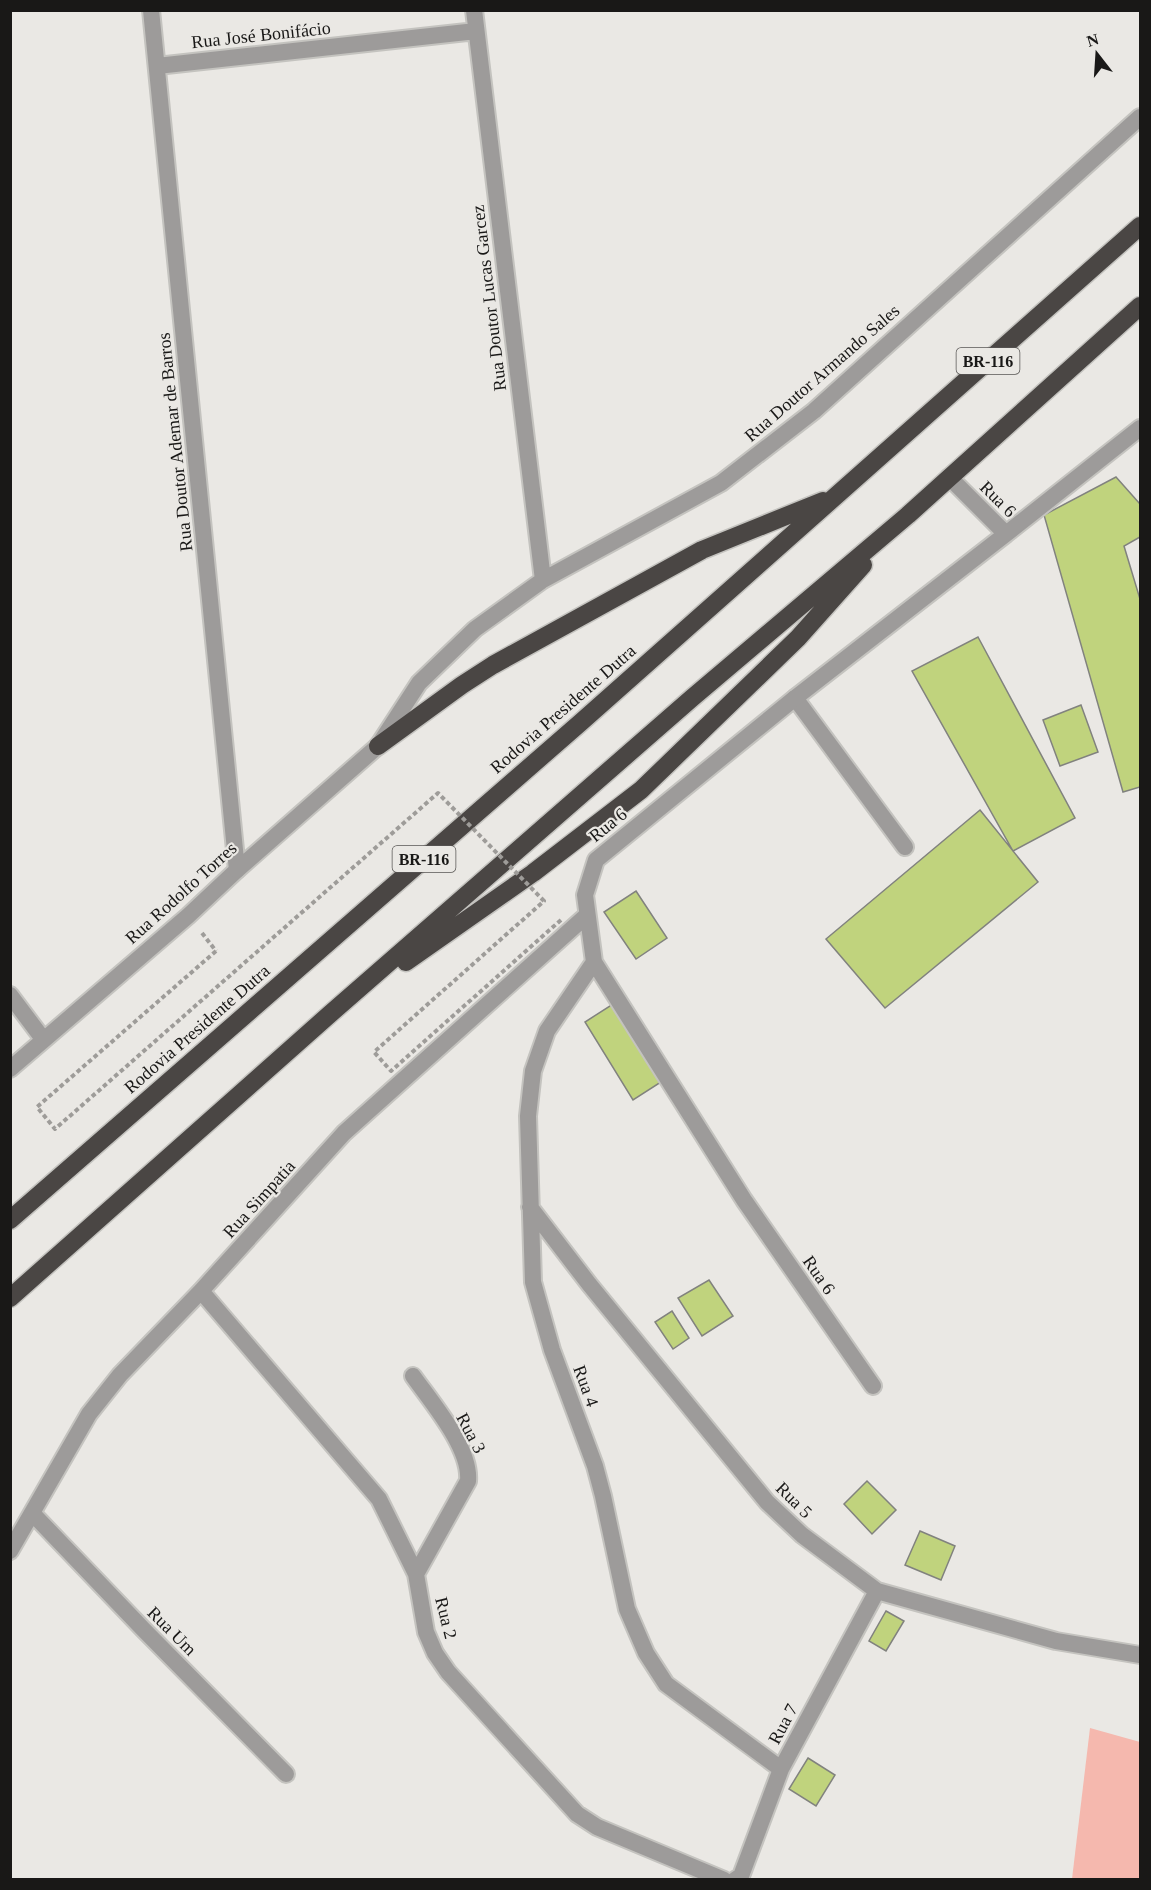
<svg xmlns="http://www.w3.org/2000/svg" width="1151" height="1890" viewBox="0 0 1151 1890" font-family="'Times New Roman',serif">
<rect width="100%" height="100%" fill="#eae8e4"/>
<path fill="#f5b8ae" d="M1090 1728 1140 1742V1879H1072Z"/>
<path fill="#c0d37d" stroke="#81827e" stroke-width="1.5" d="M1116 477 1140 504V537L1124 546 1140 599V787L1123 792 1044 515Z
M978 637 1075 818 1013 851 912 671Z
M1081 705 1098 752 1060 766 1043 720Z
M980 810 1038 882 885 1008 826 939Z
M636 891 667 938 636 959 604 912Z
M613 1004 661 1082 633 1100 585 1022Z
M709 1280 733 1316 702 1336 678 1298Z
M672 1311 689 1338 673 1349 655 1322Z
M867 1481 896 1510 872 1534 844 1504Z
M920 1531 955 1546 941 1580 905 1565Z
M886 1611 904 1621 886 1651 869 1641Z
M808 1758 835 1775 816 1806 789 1789Z"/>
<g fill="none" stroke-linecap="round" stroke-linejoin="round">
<defs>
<path id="service" d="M795 698 905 847
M10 995 43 1039
M10 1069 188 916 237 870"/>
<path id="minor" d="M151 10 237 870
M474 10 543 580
M157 66 476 31
M1006 534 1140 428
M237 870 378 746 419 683 475 629 543 580 721 483 814 411 1140 117
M594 962 547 1031 533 1071 528 1116 533 1282 552 1350 595 1466 603 1496 627 1609 646 1653 666 1684 781 1769
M530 1207 589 1284 767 1502 802 1535 877 1591 1056 1641 1140 1655
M201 1291 379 1499 416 1574 426 1632 435 1653 448 1672 577 1814 597 1827 724 1880
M413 1376C432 1403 471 1448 468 1481L416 1574
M873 1386 744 1200 594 962 585 895 596 860 795 698 1006 534 949 477
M33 1514 143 1629 286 1774
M10 1551 89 1414 120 1375 201 1291 344 1133 586 916
M735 1880 741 1876 781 1769 877 1591"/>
<path id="motorway" d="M378 746 462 685 493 665 702 550 823 501
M406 962 533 873 641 790 798 638 863 565
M10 1220 580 723 1140 226
M10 1298 330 1014 692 698 908 515 1140 306"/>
</defs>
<use href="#service" stroke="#c4c3bf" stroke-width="20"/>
<use href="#minor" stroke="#c4c3bf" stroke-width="20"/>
<use href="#motorway" stroke="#c4c3bf" stroke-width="21"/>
<path stroke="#9e9c99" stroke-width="4" stroke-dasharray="4.5 3" stroke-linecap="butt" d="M202 933 216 951"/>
<use href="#service" stroke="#9d9b9a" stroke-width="16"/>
<use href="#minor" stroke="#9d9b9a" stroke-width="16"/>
<use href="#motorway" stroke="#4a4644" stroke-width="18"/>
<path stroke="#9e9c99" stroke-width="4" stroke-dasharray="4.5 3" stroke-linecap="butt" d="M216 951 37 1107 55 1129 438 793 544 901 374 1052 391 1071 562 919"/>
</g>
<g text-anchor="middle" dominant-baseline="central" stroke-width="4.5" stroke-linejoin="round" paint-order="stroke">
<g fill="#eae8e4" stroke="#585654" stroke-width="1.5">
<rect x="956.5" y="348" width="63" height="26" rx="4.5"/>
<rect x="392.5" y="846" width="63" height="26" rx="4.5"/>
</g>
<g font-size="16" font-weight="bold" fill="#191817">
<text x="988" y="361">BR-116</text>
<text x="424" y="859">BR-116</text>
</g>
<g font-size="18" fill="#191817" stroke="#eae8e4">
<text transform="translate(261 35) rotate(-6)">Rua José Bonifácio</text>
<text transform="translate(489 298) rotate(-97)">Rua Doutor Lucas Garcez</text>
<text transform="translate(822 373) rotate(-41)">Rua Doutor Armando Sales</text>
<text transform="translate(175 442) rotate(-96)">Rua Doutor Ademar de Barros</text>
<text transform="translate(998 499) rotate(45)">Rua 6</text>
<text transform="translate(563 709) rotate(-41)">Rodovia Presidente Dutra</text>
<text transform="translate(608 825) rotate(-39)">Rua 6</text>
<text transform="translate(181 893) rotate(-42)">Rua Rodolfo Torres</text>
<text transform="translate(197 1029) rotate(-41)">Rodovia Presidente Dutra</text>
<text transform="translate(259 1199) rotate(-48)">Rua Simpatia</text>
<text transform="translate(819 1275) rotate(55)">Rua 6</text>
<text transform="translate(586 1386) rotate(70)">Rua 4</text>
<text transform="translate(471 1433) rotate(62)">Rua 3</text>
<text transform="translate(794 1500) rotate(45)">Rua 5</text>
<text transform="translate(446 1618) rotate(76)">Rua 2</text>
<text transform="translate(172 1631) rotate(45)">Rua Um</text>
<text transform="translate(783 1724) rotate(-62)">Rua 7</text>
</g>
</g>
<rect width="1151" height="1890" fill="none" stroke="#191817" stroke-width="24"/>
<g transform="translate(1097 54) rotate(343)" stroke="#eae8e4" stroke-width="4.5" paint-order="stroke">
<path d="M0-4.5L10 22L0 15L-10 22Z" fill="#191817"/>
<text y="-9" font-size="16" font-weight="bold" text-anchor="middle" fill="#191817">N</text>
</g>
</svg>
